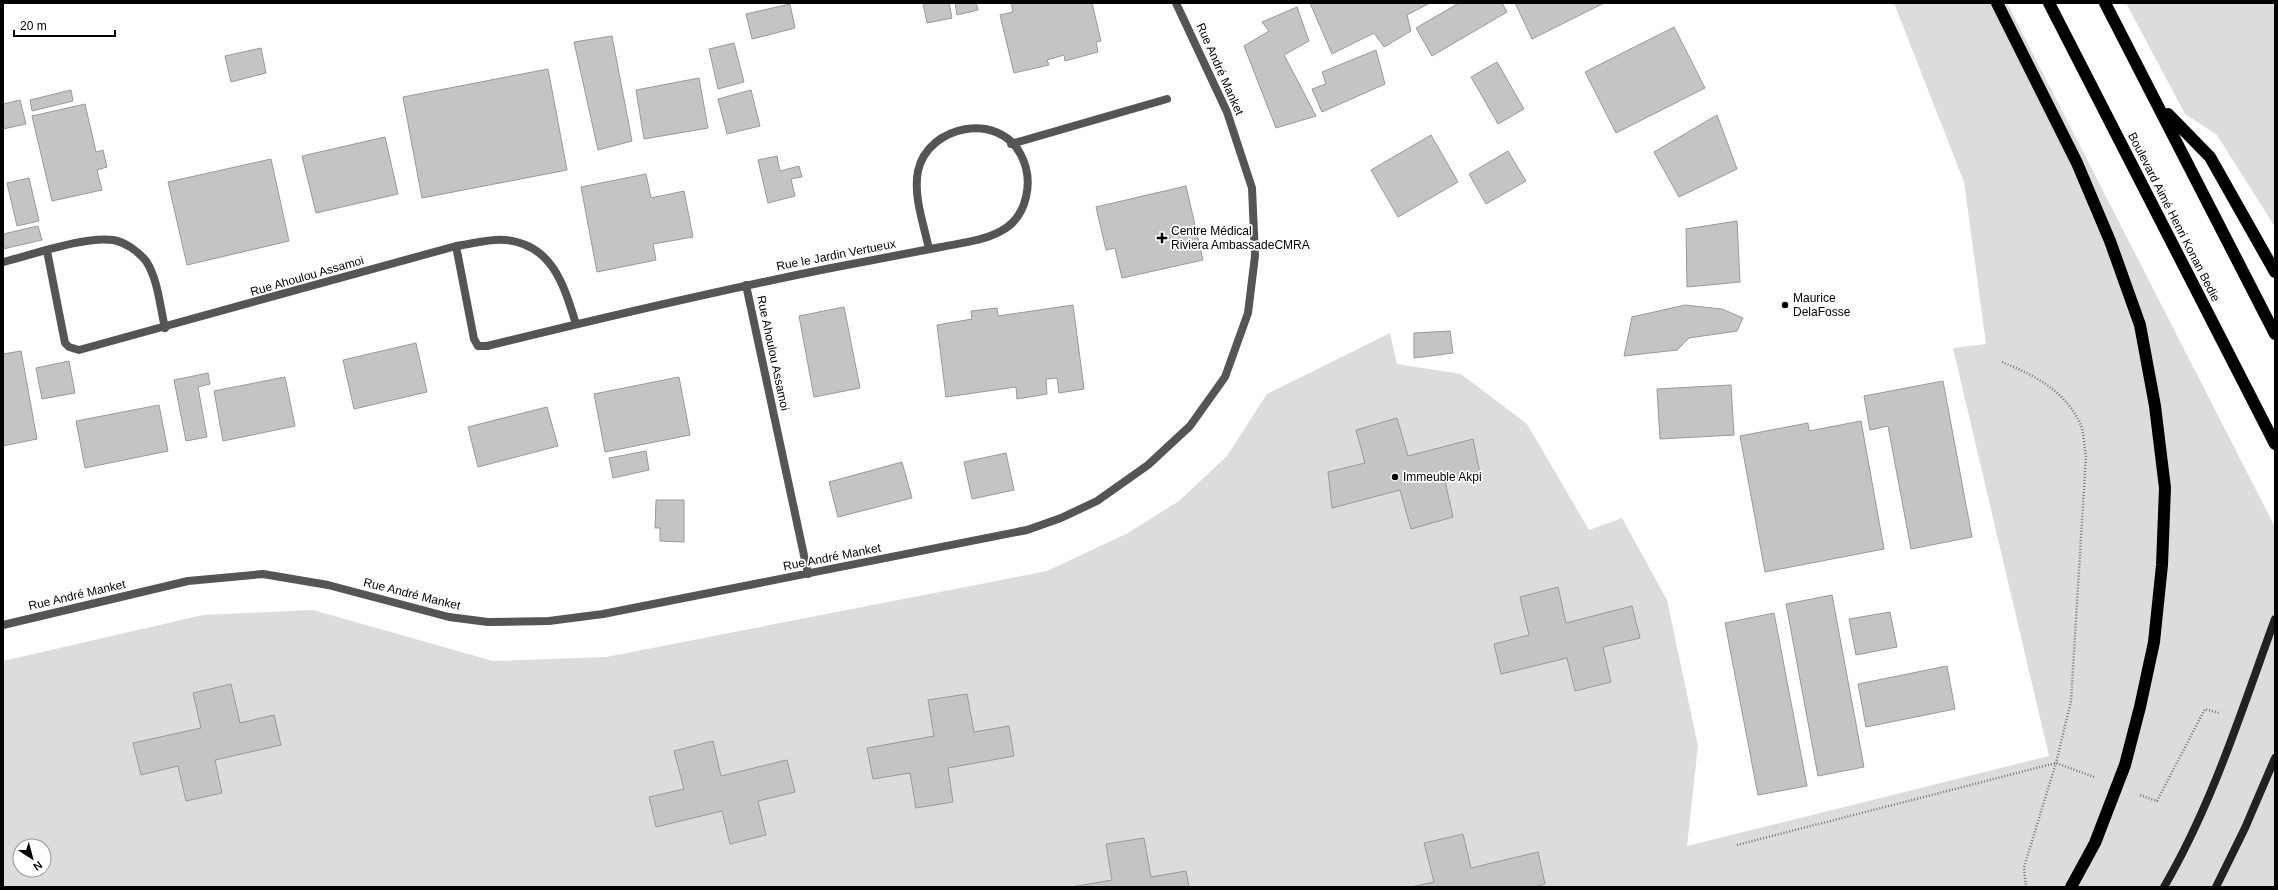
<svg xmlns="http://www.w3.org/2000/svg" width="2278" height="890" viewBox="0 0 2278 890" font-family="Arial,sans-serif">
<rect width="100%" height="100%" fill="#fff"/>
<path fill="#dcdcdc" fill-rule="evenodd" d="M1894 3H2007L2275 527V887H3V661L203 615 313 610 493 661 606 657 1047 571 1128 533 1179 501 1227 456 1267 394 1390 333 1397 364 1461 374 1527 424 1589 530 1622 518 1667 600 1698 746 1687 846 2049 756 1953 348 1986 344 1964 182ZM20 846H44V870H20Z
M2126 3H2275V227L2217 135 2185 114Z"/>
<path fill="#c4c4c4" stroke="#999" d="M923 3H949L952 18 927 23Z
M955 3H976L978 10 957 15Z
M1011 3H1092L1101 41 1096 42 1098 52 1065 61 1064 55 1047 60 1049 65 1014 73 1000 15 1013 12Z
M1310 3H1430L1407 15 1411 31 1384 47 1374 33 1332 54Z
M1459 3H1502L1507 12 1432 56 1416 28Z
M1515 3H1604L1532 39Z
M790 4 795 28 752 39 746 14Z
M1297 7 1309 41 1284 55 1316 116 1276 128 1244 46 1269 31 1262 22Z
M1674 27 1705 88 1616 133 1585 72Z
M612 36 632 141 598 150 574 42Z
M734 43 744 82 718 89 709 49Z
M261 48 266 73 231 82 225 56Z
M1376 50 1385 84 1322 112 1312 89 1326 84 1322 72Z
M1497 62 1524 109 1498 124 1471 77Z
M548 69 567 170 422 198 403 97Z
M699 78 708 128 644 139 636 90Z
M71 90 73 101 32 111 30 100Z
M751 90 760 126 727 134 718 99Z
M20 100 26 124 3 129V104Z
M85 104 96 152 103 150 107 167 97 170 102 190 52 201 32 116Z
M1717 115 1737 169 1679 197 1654 152Z
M1431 135 1458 182 1398 217 1371 170Z
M385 137 398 194 316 213 302 156Z
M1508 151 1526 181 1486 204 1469 174Z
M777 156 780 171 799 166 802 177 791 179 795 196 768 203 758 160Z
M271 159 289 241 187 265 168 182Z
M646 174 651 198 684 191 693 237 653 244 656 260 597 272 581 187Z
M29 178 39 221 17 226 7 183Z
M1186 186 1203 260 1122 278 1115 248 1106 250 1096 207Z
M1737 221 1740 282 1687 287 1686 229Z
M38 226 42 240 3 249V234Z
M1073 305 1084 389 1059 393 1057 378 1046 379 1047 394 1017 399 1016 387 946 397 937 325 972 319 971 311 997 308 998 316Z
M1685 305 1722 309 1743 318 1737 331 1689 338 1677 350 1624 356 1632 317Z
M844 307 860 388 814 397 799 316Z
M1450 331 1453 353 1414 358V333Z
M416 343 427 392 354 409 343 360Z
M21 351 37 439 3 446V354Z
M69 361 75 393 42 399 36 368Z
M208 373 210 384 198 387 207 437 186 441 174 380Z
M285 377 295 426 223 441 214 391Z
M679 377 690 435 605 452 594 394Z
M1943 381 1972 537 1911 549 1888 426 1870 430 1864 396Z
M1731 385 1734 435 1660 439 1657 389Z
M159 405 168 451 85 468 76 421Z
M547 407 558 446 478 467 468 427Z
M1397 418 1408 456 1473 439 1480 473 1445 481 1453 517 1411 529 1400 490 1332 508 1328 472 1365 463 1356 430Z
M1861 421 1884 549 1765 572 1740 436 1808 423 1809 431Z
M646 451 649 470 613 478 609 458Z
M1006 453 1014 490 972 499 964 462Z
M902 462 912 498 838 517 829 482Z
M656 500H684V542L660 541V528H655Z
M1558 587 1566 623 1632 606 1640 638 1603 647 1611 682 1575 691 1567 658 1501 674 1494 644 1529 635 1520 597Z
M1832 595 1864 767 1818 776 1786 604Z
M1890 612 1897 647 1856 655 1849 619Z
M1774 613 1807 786 1758 795 1725 623Z
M1947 666 1955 709 1866 727 1858 684Z
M231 684 240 723 274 715 281 745 215 760 222 793 186 801 178 766 141 775 133 743 201 728 193 693Z
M967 694 974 732 1009 726 1014 756 948 768 953 802 916 808 910 773 873 779 867 748 934 736 928 700Z
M713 741 721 776 787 760 795 792 758 801 766 835 730 844 722 811 656 827 649 797 684 789 674 751Z
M1463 834 1471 868 1538 852 1545 884 1534 887H1411L1434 882 1424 843Z
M1144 838 1151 877 1186 871 1189 887H1072L1112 880 1106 844Z"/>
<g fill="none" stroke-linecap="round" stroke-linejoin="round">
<path stroke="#777" stroke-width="2.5" stroke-dasharray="1 2" stroke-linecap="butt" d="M2002 362C2034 375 2064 390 2080 423 2084 432 2084 446 2086 456L2071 701 2056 763 2024 867 2026 887
M2140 795 2157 801 2205 709 2219 713
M1737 845 2056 763 2094 777"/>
<path stroke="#555" stroke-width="8" d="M1011 144 1167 99
M456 246 474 339 478 346H487C601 318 716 291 831 268 868 261 904 254 941 247 961 243 983 241 1001 231 1028 217 1034 180 1021 155 999 111 928 125 918 171 913 196 924 225 929 249
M47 251 65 343 69 347 79 350 456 246C472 244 491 238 506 240 553 245 564 286 576 324
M3 262C32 255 84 236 113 240 125 242 138 251 146 261 158 279 160 307 165 328
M746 285 808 574
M3 625 188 581 263 574 328 585 449 617 488 622 549 621 603 614 1027 530 1061 518 1097 501 1148 465 1190 426 1225 377 1248 313 1255 256 1252 188 1227 112 1176 3"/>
<path stroke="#222" stroke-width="8" d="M2164 887C2213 803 2242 709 2275 619
M2216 887 2245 828 2275 758"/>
<path stroke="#000" stroke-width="12" d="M1997 3 2077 163 2110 241 2140 325 2155 406 2165 488 2162 565 2154 642 2140 707 2125 765 2095 843 2071 887
M2049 3 2275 444
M2105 3 2275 334
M2168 114 2210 157 2275 272"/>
</g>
<g fill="#000" stroke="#fff" stroke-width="1.5">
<path d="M1160 232h4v4h4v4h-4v4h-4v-4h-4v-4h4z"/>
<circle cx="1785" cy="305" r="4"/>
<circle cx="1395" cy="477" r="4"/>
</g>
<g text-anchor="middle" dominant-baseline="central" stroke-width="3.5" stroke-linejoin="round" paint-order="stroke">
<g font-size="12" fill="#000" stroke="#fff">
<text transform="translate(1220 69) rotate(66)">Rue André Manket</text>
<text transform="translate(2174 217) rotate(63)">Boulevard Aimé Henri Konan Bedie</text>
<text transform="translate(836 255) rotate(-11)">Rue le Jardin Vertueux</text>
<text transform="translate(307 276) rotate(-16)">Rue Ahoulou Assamoi</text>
<text transform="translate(773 353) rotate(78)">Rue Ahoulou Assamoi</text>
<text transform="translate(832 557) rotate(-11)">Rue André Manket</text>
<text transform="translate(412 594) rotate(14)">Rue André Manket</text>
<text transform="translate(77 595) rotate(-13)">Rue André Manket</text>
</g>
<g font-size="12" fill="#000" stroke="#fff" text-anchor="start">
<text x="1171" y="231">Centre Médical<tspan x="1171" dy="14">Riviera AmbassadeCMRA</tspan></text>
<text x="1793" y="298">Maurice<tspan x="1793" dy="14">DelaFosse</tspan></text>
<text x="1403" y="477">Immeuble Akpi</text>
</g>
</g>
<rect width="2278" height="890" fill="none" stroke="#000000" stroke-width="8"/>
<g transform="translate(32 858) rotate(144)"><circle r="19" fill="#ffffff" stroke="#999999"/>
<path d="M0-3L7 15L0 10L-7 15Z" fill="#000000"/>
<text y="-6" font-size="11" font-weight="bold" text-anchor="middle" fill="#000000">N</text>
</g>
<path d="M14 30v6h101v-6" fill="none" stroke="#000000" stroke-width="2"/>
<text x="20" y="30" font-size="12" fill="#000000" stroke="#ffffff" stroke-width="3" paint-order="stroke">20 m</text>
</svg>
